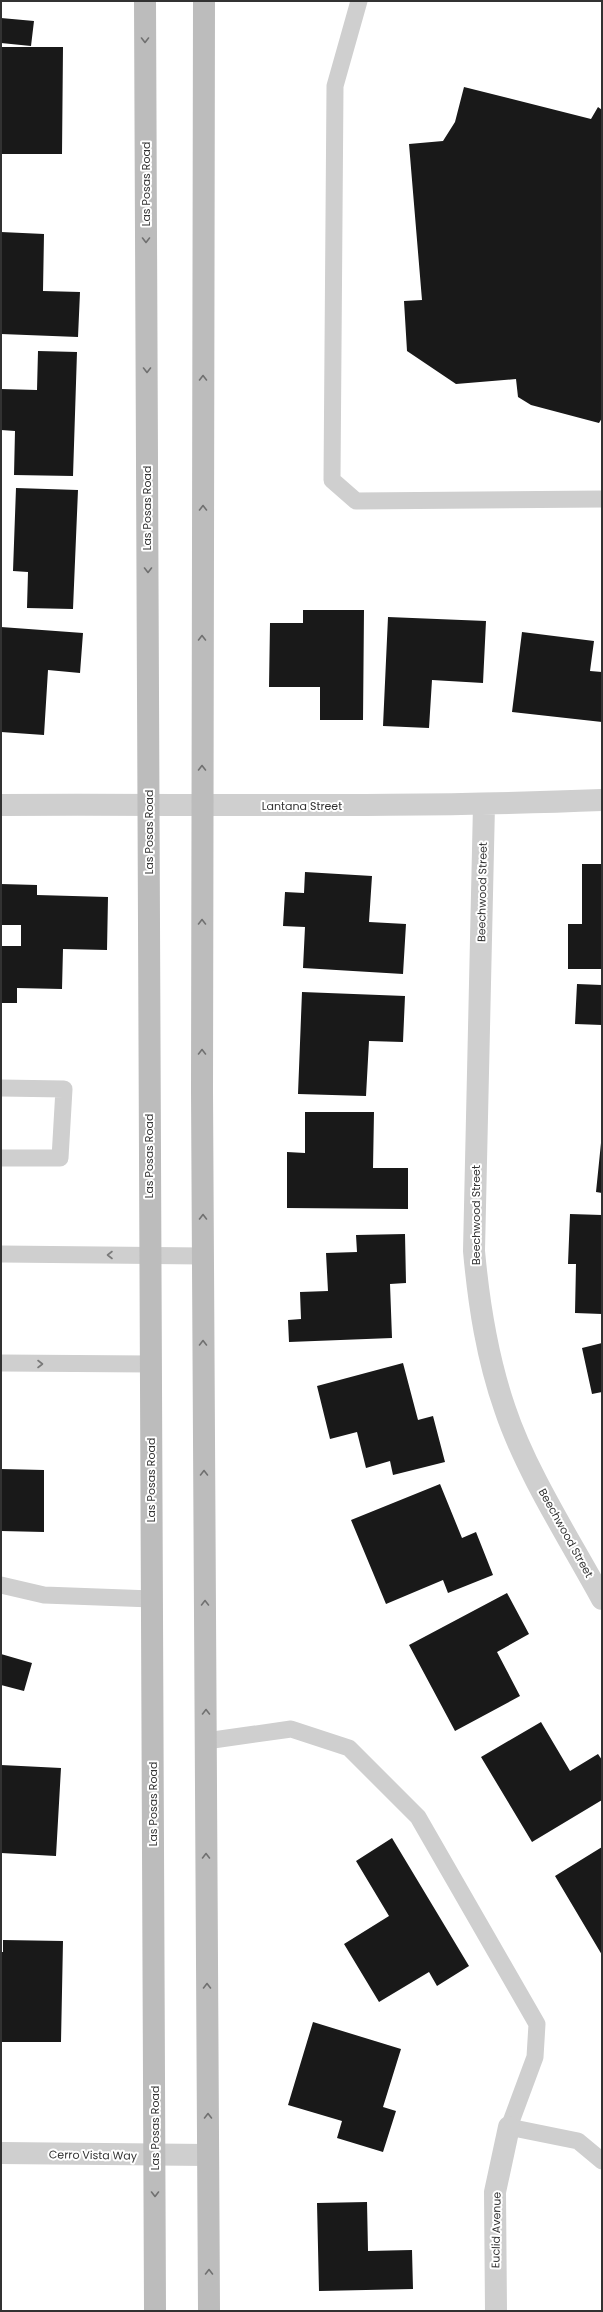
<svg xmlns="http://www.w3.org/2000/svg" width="603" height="2312" viewBox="0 0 603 2312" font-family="Poppins,sans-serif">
<rect width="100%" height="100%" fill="#fff"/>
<path fill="#191919" d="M1 18 34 21 31 46 1 43Z
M1 47H63L62 154H1Z
M464 87 591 119 598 107 602 110V418L599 423 531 405 518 397 516 379 456 384 407 351 404 301 422 300 409 144 443 141 455 122Z
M1 232 44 234 43 291 80 292 78 337 1 334Z
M38 351 77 352 73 476 14 475 15 431 1 430V389L37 390Z
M16 488 78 490 73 609 27 608 28 572 13 571Z
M303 610H364L363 720H320V687H269L270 623H303Z
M388 617 486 621 483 683 432 680 429 728 383 726Z
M1 627 83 633 80 673 48 670 44 735 1 732Z
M522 632 594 641 590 671 602 672V722L512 712Z
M582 864H602V969H568V924H582Z
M305 872 372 876 369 922 406 924 403 974 303 968 305 927 283 926 285 892 304 893Z
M1 884 37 885V895L108 897 107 950 63 949 62 989 17 988V1003H1V946H21V925H1Z
M577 984 602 985V1025L575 1024Z
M302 992 405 996 403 1042 369 1041 366 1096 298 1094Z
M305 1112H374L373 1168H408V1209L287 1208V1152L305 1153Z
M601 1143H602V1193L596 1192Z
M570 1214 602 1215V1314L575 1313 576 1264H568Z
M405 1234 406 1283 390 1284 392 1338 289 1342 288 1320 301 1319 300 1292 328 1291 326 1253 357 1252 356 1235Z
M602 1343V1392L592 1394 582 1348Z
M403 1363 418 1420 433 1416 445 1462 393 1475 390 1461 366 1468 357 1432 330 1439 317 1386Z
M1 1469 44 1470V1532L1 1531Z
M440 1484 462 1538 476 1532 493 1575 448 1593 443 1580 386 1604 351 1520Z
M507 1593 529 1634 497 1652 520 1696 455 1731 409 1645Z
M1 1654 32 1663 24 1691 1 1685Z
M541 1722 570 1771 598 1754 602 1760V1800L532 1842 481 1757Z
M1 1765 61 1768 56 1856 1 1853Z
M392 1838 469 1966 437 1986 429 1972 379 2002 344 1944 389 1916 356 1861Z
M602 1847V1955L555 1876Z
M3 1940 63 1941 61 2042H1V1952H3Z
M313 2022 401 2049 383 2107 396 2111 383 2152 337 2138 342 2121 288 2105Z
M367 2202 368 2251 412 2250 413 2289 319 2291 317 2203Z"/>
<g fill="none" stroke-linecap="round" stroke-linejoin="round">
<path stroke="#cfcfcf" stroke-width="17" d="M359 1 335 86 332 480 356 501 602 499
M1 1088 64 1089 60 1158H1
M1 1254 203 1256
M1 1363 150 1364
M1 1585 44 1595 152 1599
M206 1741 291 1729 349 1748 418 1817 537 2024 535 2057 509 2127 578 2141 602 2161"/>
<path stroke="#cfcfcf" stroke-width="22" d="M1 805C201 804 402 808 602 800
M484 805 474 1251C479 1306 487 1357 505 1409 526 1472 570 1540 602 1599
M1 2153 208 2155
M496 2311 495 2192 509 2127"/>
<path stroke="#bcbcbc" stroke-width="22" d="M145 1 155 2311
M204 1 202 1091 209 2311"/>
</g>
<defs><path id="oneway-chevron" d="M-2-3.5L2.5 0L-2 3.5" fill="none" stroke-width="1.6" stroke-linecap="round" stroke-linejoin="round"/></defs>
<g stroke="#707070">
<use href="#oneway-chevron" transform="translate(145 40) rotate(90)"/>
<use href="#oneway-chevron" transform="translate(146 240) rotate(90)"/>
<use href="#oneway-chevron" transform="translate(147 370) rotate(90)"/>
<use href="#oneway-chevron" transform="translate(203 378) rotate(-90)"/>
<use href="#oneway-chevron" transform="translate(203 508) rotate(-90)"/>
<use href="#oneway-chevron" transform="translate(148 570) rotate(90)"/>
<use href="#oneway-chevron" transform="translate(202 638) rotate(-90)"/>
<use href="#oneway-chevron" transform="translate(202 768) rotate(-90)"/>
<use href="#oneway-chevron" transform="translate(202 922) rotate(-90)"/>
<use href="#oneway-chevron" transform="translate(202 1052) rotate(-90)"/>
<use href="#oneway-chevron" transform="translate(203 1217) rotate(-90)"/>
<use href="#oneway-chevron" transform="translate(203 1343) rotate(-90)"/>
<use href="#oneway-chevron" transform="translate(204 1473) rotate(-90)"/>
<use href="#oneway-chevron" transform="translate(205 1603) rotate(-90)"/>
<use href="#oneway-chevron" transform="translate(206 1712) rotate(-90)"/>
<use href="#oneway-chevron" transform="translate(206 1856) rotate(-90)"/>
<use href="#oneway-chevron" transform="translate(207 1986) rotate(-90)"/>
<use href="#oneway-chevron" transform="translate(208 2116) rotate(-90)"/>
<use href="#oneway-chevron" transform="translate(155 2194) rotate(90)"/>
<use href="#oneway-chevron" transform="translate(209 2272) rotate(-90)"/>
</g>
<g stroke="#797979">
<use href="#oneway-chevron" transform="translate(110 1255) rotate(-180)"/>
<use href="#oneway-chevron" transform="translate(40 1364)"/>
</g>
<g text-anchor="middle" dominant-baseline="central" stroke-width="4" stroke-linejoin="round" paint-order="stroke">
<g font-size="11" fill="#323232" stroke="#fff">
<text transform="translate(146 184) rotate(-90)">Las Posas Road</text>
<text transform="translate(147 508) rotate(-90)">Las Posas Road</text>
<text x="302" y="806">Lantana Street</text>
<text transform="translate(149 832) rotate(-90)">Las Posas Road</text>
<text transform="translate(482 892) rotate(-89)">Beechwood Street</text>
<text transform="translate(149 1156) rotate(-90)">Las Posas Road</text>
<text transform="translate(476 1215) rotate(-90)">Beechwood Street</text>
<text transform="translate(151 1480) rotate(-90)">Las Posas Road</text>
<text transform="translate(566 1533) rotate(61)">Beechwood Street</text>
<text transform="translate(153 1804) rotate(-90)">Las Posas Road</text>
<text transform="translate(155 2128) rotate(-90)">Las Posas Road</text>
<text transform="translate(93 2155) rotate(1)">Cerro Vista Way</text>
<text transform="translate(496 2230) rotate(-89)">Euclid Avenue</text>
</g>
</g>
<rect width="603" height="2312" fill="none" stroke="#323232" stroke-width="4"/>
</svg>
